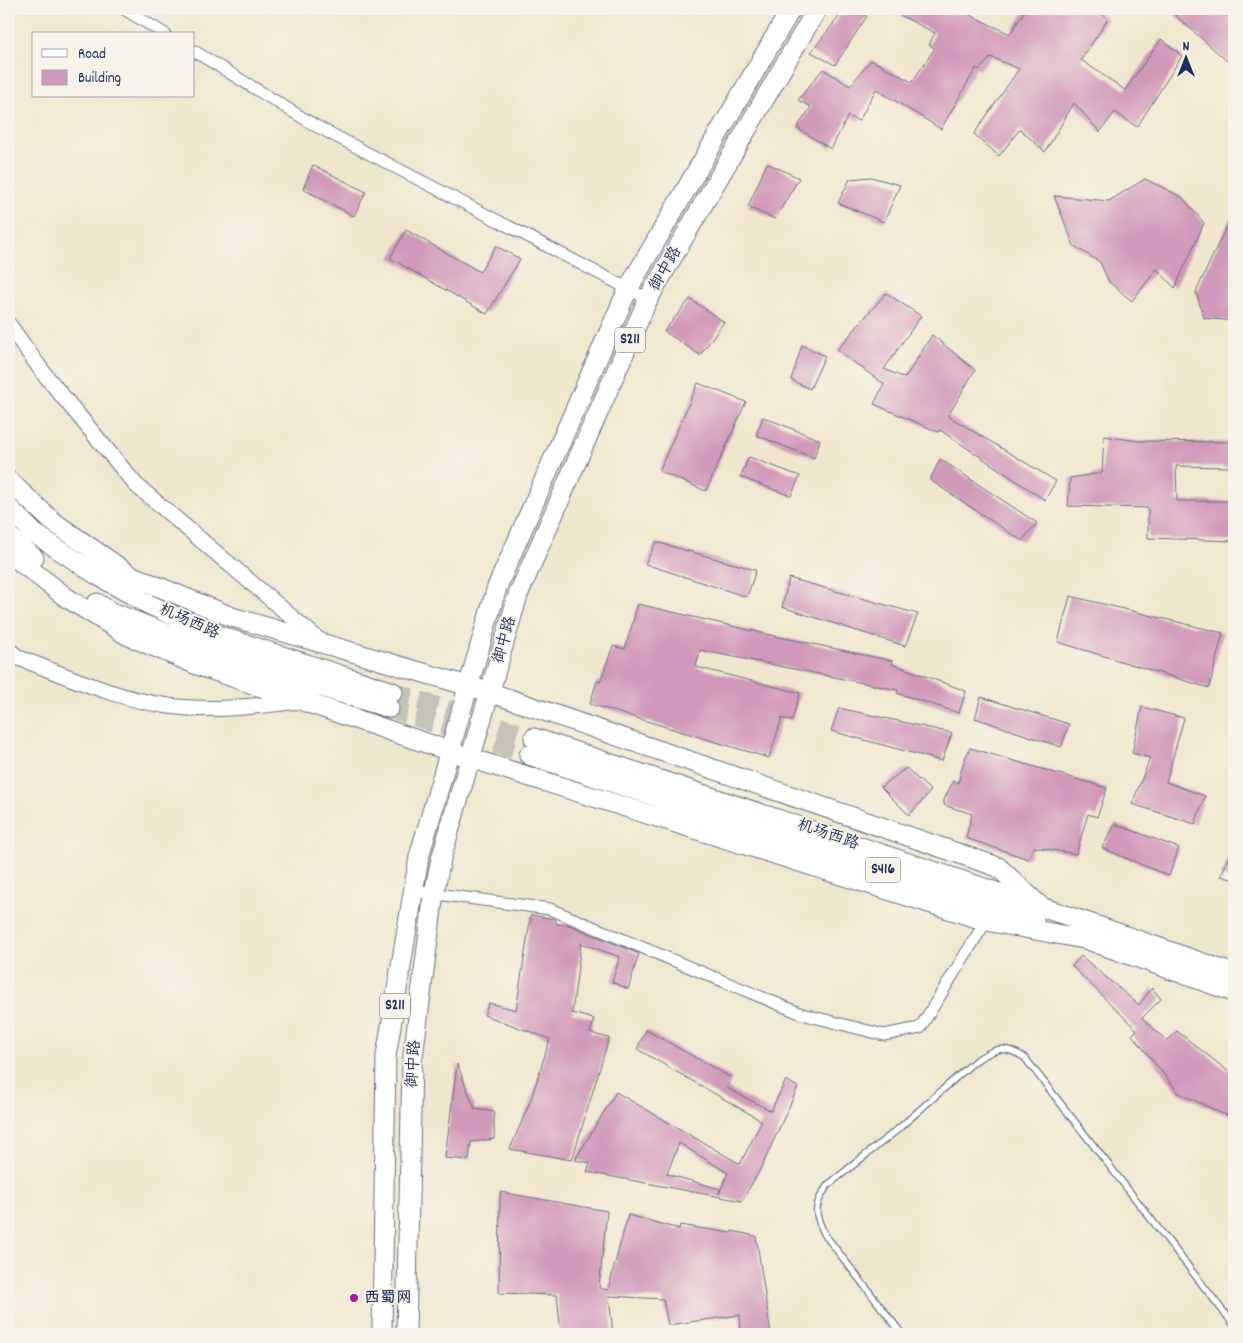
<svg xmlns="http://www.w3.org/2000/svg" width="1243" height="1343" viewBox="0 0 1243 1343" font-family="Dekko,'LXGW WenKai TC',sans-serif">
<rect width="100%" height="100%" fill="#f7f3e8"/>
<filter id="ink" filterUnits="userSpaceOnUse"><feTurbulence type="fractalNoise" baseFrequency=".02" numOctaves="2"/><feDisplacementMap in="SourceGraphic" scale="10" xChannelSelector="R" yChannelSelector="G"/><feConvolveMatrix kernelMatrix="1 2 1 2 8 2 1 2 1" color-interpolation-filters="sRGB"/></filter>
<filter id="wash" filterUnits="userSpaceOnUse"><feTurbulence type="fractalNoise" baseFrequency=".0096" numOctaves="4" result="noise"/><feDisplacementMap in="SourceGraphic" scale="20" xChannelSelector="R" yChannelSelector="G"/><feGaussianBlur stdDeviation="1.12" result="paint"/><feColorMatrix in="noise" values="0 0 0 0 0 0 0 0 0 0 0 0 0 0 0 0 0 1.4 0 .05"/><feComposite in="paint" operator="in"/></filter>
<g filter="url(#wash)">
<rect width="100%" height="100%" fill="#efe7cd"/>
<g id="blocks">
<path fill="#d199b9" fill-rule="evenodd" d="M845 9H854L867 16 835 65 811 52Z
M888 9H957L1010 34 1026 9H1096L1108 19 1081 60 1125 90 1161 39 1182 56 1137 127 1115 112 1100 132 1074 103 1045 152 1020 129 999 156 974 134 1019 69 991 57 979 70 976 68 941 129 876 89 859 121 848 116 831 149 797 128 811 107 798 100 823 69 850 86 871 60 912 82 935 48 929 45 935 33Z
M1168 9H1216L1234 20V62L1226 60Z
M767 163 799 178 775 219 748 207Z
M313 165 366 192 354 216 303 189Z
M871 177 900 185 884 222 838 203 850 179Z
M1145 179 1182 197 1204 223 1175 288 1157 269 1132 301 1109 282 1100 262 1074 246 1054 196 1109 201Z
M1234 210V321L1204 318 1196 292Z
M406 230 480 272 496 246 520 259 487 314 390 258Z
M886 293 921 316 884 369 905 378 932 335 975 370 948 416 1056 481 1045 500 940 430 938 432 874 404 884 384 837 350Z
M690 299 724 322 700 355 664 331Z
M802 345 825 356 810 389 791 380Z
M698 383 746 402 706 491 659 471Z
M763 417 820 440 814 458 756 435Z
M1104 436 1138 441 1234 442V467L1176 466 1177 501H1234V541L1148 538V508L1068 506 1070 478 1102 473Z
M749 457 800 476 791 496 740 477Z
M940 459 1037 523 1022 541 930 480Z
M656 542 756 570 747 597 645 564Z
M789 578 918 614 905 646 782 607Z
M1070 596 1223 633 1209 688 1058 642Z
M638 604 766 634 893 661 892 664 966 691 959 713 897 693 898 690 700 650 696 667 800 693 792 721 782 718 769 758 590 704 597 681 600 682 613 646 625 649Z
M981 697 1069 724 1061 747 975 718Z
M1142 707 1184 718 1166 782 1205 796 1195 824 1132 804 1150 758 1132 753Z
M839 708 952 733 942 761 831 731Z
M970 748 1107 788 1097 817 1088 814 1076 854 1034 847 1028 859 966 838 972 814 944 805V800L953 781 958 783 964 761Z
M906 768 931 791 909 815 881 787Z
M1115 824 1179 848 1169 876 1102 848Z
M1233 845H1234V880L1221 876Z
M531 915 554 919 556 920V924L569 925 639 954 628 989 612 982 620 957 581 943 572 1013 594 1019 590 1033 609 1038 572 1160 510 1149 530 1102 550 1039 484 1015 489 1003 516 1010Z
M1081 956 1139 1005 1152 988 1161 999 1142 1018 1167 1041 1177 1031 1234 1076V1117L1221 1113 1179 1093 1132 1035 1137 1030 1072 966Z
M646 1030 732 1078 727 1088 771 1111 786 1080 798 1087 762 1166 742 1201 587 1172 590 1163 575 1160 616 1092 740 1164 762 1121 637 1049ZM679 1143 728 1173 719 1194 720 1189 667 1174Z
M457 1064 475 1109 494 1112V1139L471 1142 469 1160 445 1158Z
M500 1192 607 1211 599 1288 608 1290 628 1215 679 1229 680 1225 731 1233 732 1231 756 1236 771 1334H741L740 1315 668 1325 663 1299 609 1296 613 1334H561L557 1295 499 1293Z"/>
</g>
</g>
<g filter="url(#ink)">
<use href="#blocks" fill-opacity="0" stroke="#656f85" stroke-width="1"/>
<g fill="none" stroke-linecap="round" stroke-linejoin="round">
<path stroke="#c5c2b7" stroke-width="19" stroke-dasharray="19 9" stroke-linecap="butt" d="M393 692 534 738
M389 708 529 755"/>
<defs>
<path id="service" d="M902 1334 825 1235C814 1214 813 1205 828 1185L897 1130 975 1061C996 1048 1003 1044 1025 1058L1234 1325"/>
<path id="minor" d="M124 9 165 34
M194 51 316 126 648 299
M414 891 550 909 802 1014 884 1035 920 1028 986 921"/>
<path id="tertiary" d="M9 325 45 375 136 485 320 641
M9 650 19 658C67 676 117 699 169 706 212 712 256 706 299 701"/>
<path id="primary" d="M9 481 52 521 130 575 232 617 489 692 998 867 1041 907
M9 508 34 533 97 575 148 604 214 634 393 692
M9 536 34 558
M9 553 67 598 127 635 197 665 470 758 986 921 1084 939
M97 603 109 611 237 661 389 708
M534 738 1089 923 1234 974
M529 755 1034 921
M1074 935 1234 992
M382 1334 386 1056 419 857 497 587 628 289 791 9
M406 1334 412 1064 434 893 441 859 518 595 648 299 817 9"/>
</defs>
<use href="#service" stroke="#656f85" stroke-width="8"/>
<use href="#minor" stroke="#656f85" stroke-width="13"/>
<use href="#tertiary" stroke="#656f85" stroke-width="17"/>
<use href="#primary" stroke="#656f85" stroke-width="21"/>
<use href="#service" stroke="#fff" stroke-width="5.5"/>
<use href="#minor" stroke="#fff" stroke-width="11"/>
<use href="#tertiary" stroke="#fff" stroke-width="15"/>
<use href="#primary" stroke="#fff" stroke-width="19"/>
</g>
</g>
<circle fill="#b5179e" stroke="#f7f3e8" stroke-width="2" cx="354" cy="1298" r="5"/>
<g text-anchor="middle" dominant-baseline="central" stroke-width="4" stroke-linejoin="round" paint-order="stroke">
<g fill="#f7f3e8" stroke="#5d6a87" stroke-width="1">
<rect x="615" y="327.5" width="30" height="25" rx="4"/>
<rect x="865.5" y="857.5" width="35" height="25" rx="4"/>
<rect x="380" y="993.5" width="30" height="25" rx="4"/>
</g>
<g font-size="15" font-weight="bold" fill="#1b2f5e">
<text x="630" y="340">S211</text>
<text x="883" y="870">S416</text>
<text x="395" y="1006">S211</text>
</g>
<g font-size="16" fill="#1b2f5e" stroke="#f7f3e8">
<text transform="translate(666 269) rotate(-60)">御中路</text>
<text transform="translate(189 622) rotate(24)">机场西路</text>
<text transform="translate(505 640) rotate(-74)">御中路</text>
<text transform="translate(828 835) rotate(19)">机场西路</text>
<text transform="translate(414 1064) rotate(-86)">御中路</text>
</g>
<g font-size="16" font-weight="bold" fill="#1b2f5e" stroke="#f7f3e8" text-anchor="start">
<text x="364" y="1298">西蜀网</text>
</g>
</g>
<rect width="1243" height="1343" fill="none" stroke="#f7f3e8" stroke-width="30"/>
<rect x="32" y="32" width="162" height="65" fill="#f7f3e8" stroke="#9fa5b1"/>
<rect x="42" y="49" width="25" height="8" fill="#ffffff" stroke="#9fa5b1"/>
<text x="78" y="58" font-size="15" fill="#1b2f5e">Road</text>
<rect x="42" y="70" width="25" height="15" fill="#d199b9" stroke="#9fa5b1"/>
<text x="78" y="82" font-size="15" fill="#1b2f5e">Building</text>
<g transform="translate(1186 58)" stroke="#f7f3e8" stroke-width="4" paint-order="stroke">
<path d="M0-4L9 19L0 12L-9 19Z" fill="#1b2f5e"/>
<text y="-8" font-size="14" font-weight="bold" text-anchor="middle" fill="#1b2f5e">N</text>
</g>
</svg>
